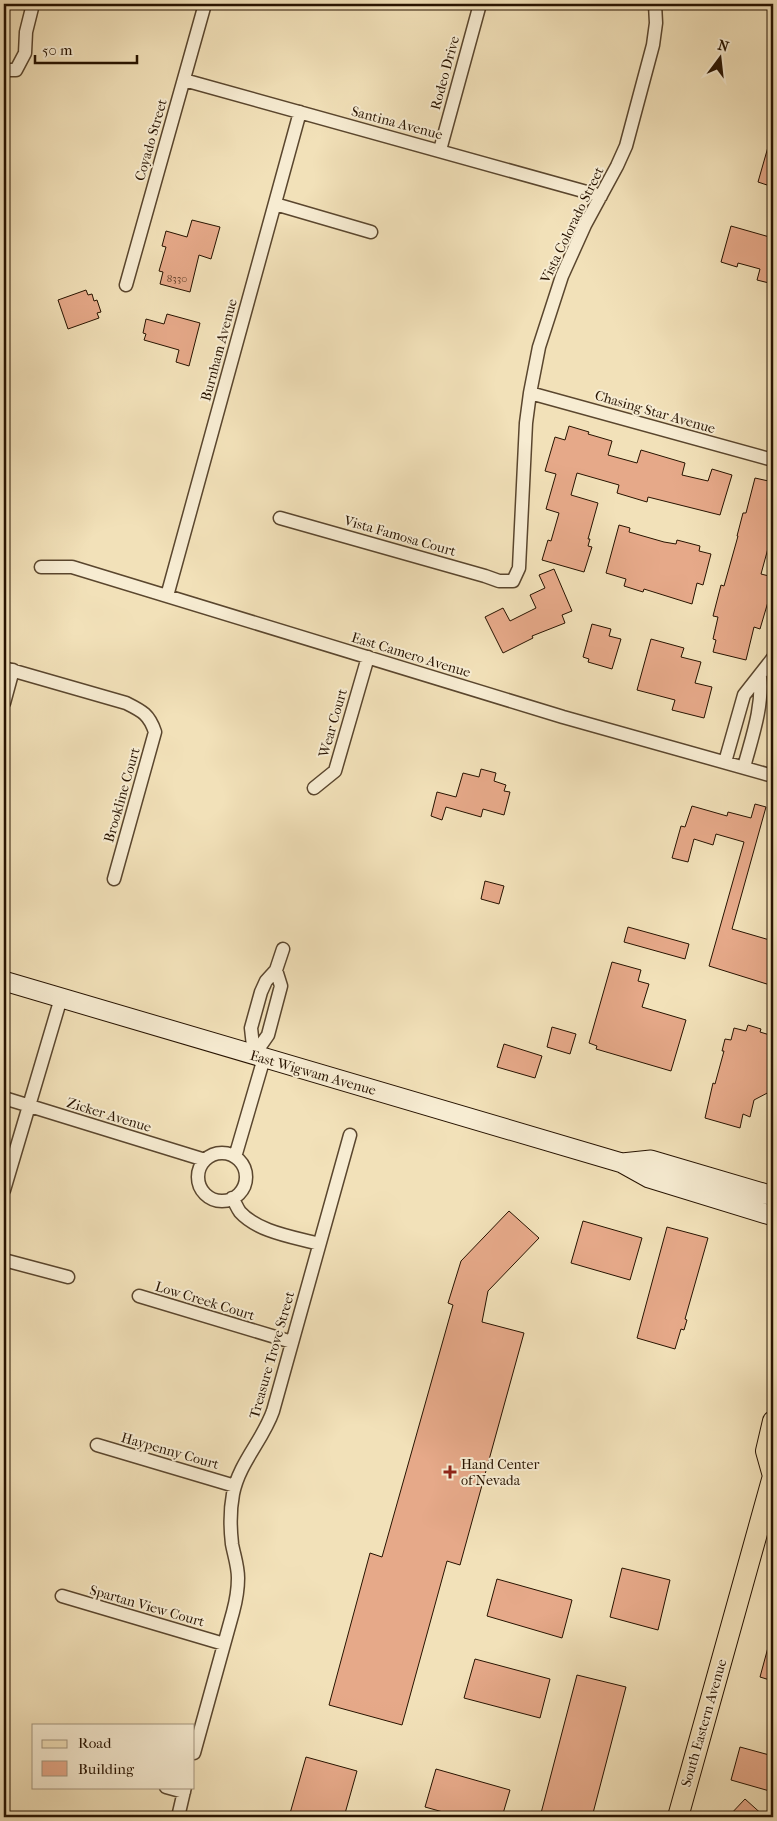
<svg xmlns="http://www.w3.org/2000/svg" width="777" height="1821" viewBox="0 0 777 1821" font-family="'IM FELL French Canon',serif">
<rect width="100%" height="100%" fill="#f2e1b9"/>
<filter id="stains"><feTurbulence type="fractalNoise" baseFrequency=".004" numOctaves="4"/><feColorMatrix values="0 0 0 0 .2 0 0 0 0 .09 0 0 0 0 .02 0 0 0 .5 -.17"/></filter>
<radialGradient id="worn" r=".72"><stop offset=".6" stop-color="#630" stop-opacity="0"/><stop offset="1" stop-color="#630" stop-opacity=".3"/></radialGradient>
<path fill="#e6a989" stroke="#271300" d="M770 140 773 141V187L758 182Z
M192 220 220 227 211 259 199 255 190 292 160 284 163 272 159 271 166 247 162 246 166 231 187 237Z
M731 226 773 238V284L757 280 760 269 738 263 737 267 721 262Z
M86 290 88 295 92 294 94 301 97 300 101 312 97 313 99 318 68 329 58 300Z
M167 314 200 323 189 366 176 362 179 350 144 340 146 334 143 333 146 319 164 324Z
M569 426 589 432 588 434 612 441 608 455 637 463 641 450 685 463 682 475 708 481 712 469 732 475 720 515 648 497 647 502 617 493 619 485 577 473 571 495 598 503 588 539H590L588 546 592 547 584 572 542 560 548 540 551 541 559 513 546 509 556 474 545 471 555 437 565 440Z
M755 478 773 482V542L770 541 761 574 773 577V585L760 629 754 627 746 660 713 652 716 640 713 639 718 617 713 616 721 585 724 586 738 536H737L743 513H746Z
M619 525 630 528 629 532 664 542 676 544 677 540 700 546 699 551 711 554 703 585 697 583 692 604 644 589 643 592 624 586 626 579 606 573Z
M554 569 572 611 562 615 565 623 532 636 533 638 503 653 485 617 503 608 510 621 536 608 530 595 545 588 539 575Z
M592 624 611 629 609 636 621 639 612 669 588 662 589 659 583 657Z
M651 639 684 648 681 657 701 662 695 683 712 687 704 718 672 710 675 700 637 690Z
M481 769 496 773 494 781 506 785 504 791 510 792 504 815 483 809 481 817 446 807 442 820 431 816 437 792 456 797 463 773 479 777Z
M755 804 766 807 732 929 773 941V974L770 985 709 966 744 842 716 834 713 845 694 839 688 862 672 858 681 826 685 827 692 806 727 816 728 812 751 818Z
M485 881 504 886 499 904 481 899Z
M628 927 689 944 685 959 624 942Z
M612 962 641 970 638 981 649 984 642 1007 686 1020 671 1071 596 1049 597 1046 589 1043Z
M748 1025 761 1029 760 1032 773 1036V1090L754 1100 750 1117 743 1114 740 1128 705 1118 713 1083 715 1084 724 1051H722L725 1039 731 1040 734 1028 746 1031Z
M552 1027 576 1034 570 1054 547 1047Z
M504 1044 542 1056 535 1078 497 1067Z
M509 1211 539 1238 488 1291 482 1322 524 1333 460 1565 447 1561 402 1725 329 1705 370 1553 382 1557 453 1305 448 1303 461 1261Z
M583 1221 642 1238 630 1280 571 1263Z
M667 1227 708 1238 685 1319 687 1320 684 1330 681 1329 675 1349 637 1338Z
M622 1568 670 1580 658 1630 610 1617Z
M497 1579 572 1600 562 1638 487 1616Z
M770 1640 773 1641V1681L760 1677Z
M475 1659 550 1679 540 1718 464 1698Z
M577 1675 626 1687 592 1817H540Z
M740 1747 773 1756V1792L731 1780Z
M306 1757 357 1771 344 1817H289Z
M436 1769 510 1790 502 1817H461L425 1807Z
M745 1799 765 1817H728Z"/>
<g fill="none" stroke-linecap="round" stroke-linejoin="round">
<defs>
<path id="street" d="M4 70H16L25 53 26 32 33 4
M184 80 601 196
M440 150 480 4
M275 204 371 232
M126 285 205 4
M530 393 773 460
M280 518 485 576 499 581H513L519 568 526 423 530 393 539 347 562 276 585 225 617 166 626 146 653 45 656 23 655 4
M41 567H72L563 717 773 776
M167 596 300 112
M4 668 126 703C142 711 149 714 155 732L114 879
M4 703 13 670
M725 762 744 695 773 658
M744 767C752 737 763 707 760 676
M314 788 335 771 368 657
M254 1055 251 1028 261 992 266 981 276 970 283 949
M254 1055 268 1035 281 986 276 970
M4 1098 205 1160
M198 1177a24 24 0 1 1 48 0a24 24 0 1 1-48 0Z
M235 1157 264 1058
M4 1190 61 998
M232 1198C235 1202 237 1208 240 1212 258 1232 294 1237 319 1244
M4 1260 68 1277
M139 1296 292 1342
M97 1445 235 1486
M62 1596 224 1644
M194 1753 233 1612C236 1601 238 1589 238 1578 238 1566 234 1555 232 1544 230 1527 230 1510 233 1494 239 1463 263 1440 273 1411L350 1135
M166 1787 184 1792
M178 1817 185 1787"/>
<path id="secondary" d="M4 981 622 1163 649 1178 773 1216
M622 1163 651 1160 773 1196"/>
<path id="primary" d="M773 1421 766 1451 773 1476
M678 1817 773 1476"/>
</defs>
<use href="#street" stroke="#5a462e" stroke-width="15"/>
<use href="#secondary" stroke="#271300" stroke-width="21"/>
<use href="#primary" stroke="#271300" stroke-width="22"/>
<use href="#street" stroke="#f7ecd2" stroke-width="12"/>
<use href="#secondary" stroke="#f7ecd2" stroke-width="19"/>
<use href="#primary" stroke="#f2e1b9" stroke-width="20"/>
</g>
<path fill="#8f2418" stroke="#f7ecd2" stroke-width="2" d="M447.5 1464.5h5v5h5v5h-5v5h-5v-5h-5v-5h5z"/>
<g text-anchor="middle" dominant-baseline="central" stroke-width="4" stroke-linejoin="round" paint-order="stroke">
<g font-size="11" fill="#573822">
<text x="177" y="278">8330</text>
</g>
<g font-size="14" fill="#271300" stroke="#f7ecd2">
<text transform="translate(445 73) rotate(-75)">Rodeo Drive</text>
<text transform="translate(397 123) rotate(15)">Santina Avenue</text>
<text transform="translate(151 140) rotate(-74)">Coyado Street</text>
<text transform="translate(572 225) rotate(-64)">Vista Colorado Street</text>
<text transform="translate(219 350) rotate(-75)">Burnham Avenue</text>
<text transform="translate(655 412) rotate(16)">Chasing Star Avenue</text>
<text transform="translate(400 536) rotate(16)">Vista Famosa Court</text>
<text transform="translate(411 655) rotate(17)">East Camero Avenue</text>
<text transform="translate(333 723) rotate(-74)">Wear Court</text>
<text transform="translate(122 795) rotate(-74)">Brookline Court</text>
<text transform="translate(313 1073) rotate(16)">East Wigwam Avenue</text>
<text transform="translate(109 1115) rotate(17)">Zicker Avenue</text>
<text transform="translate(205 1301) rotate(17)">Low Creek Court</text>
<text transform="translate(272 1355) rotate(-74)">Treasure Trove Street</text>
<text transform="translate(170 1451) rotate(16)">Haypenny Court</text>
<text transform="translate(147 1606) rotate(16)">Spartan View Court</text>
<text transform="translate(704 1723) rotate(-74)">South Eastern Avenue</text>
</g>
<g font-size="14" fill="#271300" stroke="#f7ecd2" text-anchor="start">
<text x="461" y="1464">Hand Center<tspan x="461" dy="16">of Nevada</tspan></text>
</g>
</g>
<rect width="777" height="1821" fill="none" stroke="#f2e1b9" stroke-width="20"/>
<rect x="5" y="5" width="767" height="1811" fill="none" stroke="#271300" stroke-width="2.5"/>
<rect x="10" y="10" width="757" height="1801" fill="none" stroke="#271300"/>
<rect x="32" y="1724" width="162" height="65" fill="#f7ecd2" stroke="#a4957e"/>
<rect x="42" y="1740" width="25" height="8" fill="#f2e1b9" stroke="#a4957e"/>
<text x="78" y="1748" font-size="15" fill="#271300">Road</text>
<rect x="42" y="1761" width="25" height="15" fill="#e6a989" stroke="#a4957e"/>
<text x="78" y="1774" font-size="15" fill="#271300">Building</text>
<g transform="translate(720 58) rotate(15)" stroke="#f7ecd2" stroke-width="4" paint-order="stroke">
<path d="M0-4L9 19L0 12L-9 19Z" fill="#271300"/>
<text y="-8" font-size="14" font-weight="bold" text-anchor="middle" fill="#271300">N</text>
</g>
<path d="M35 55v8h102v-8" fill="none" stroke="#271300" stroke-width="2.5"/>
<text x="42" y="55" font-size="15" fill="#271300" stroke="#f7ecd2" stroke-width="4" paint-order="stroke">50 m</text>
<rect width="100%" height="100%" filter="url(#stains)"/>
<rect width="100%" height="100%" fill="url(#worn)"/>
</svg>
